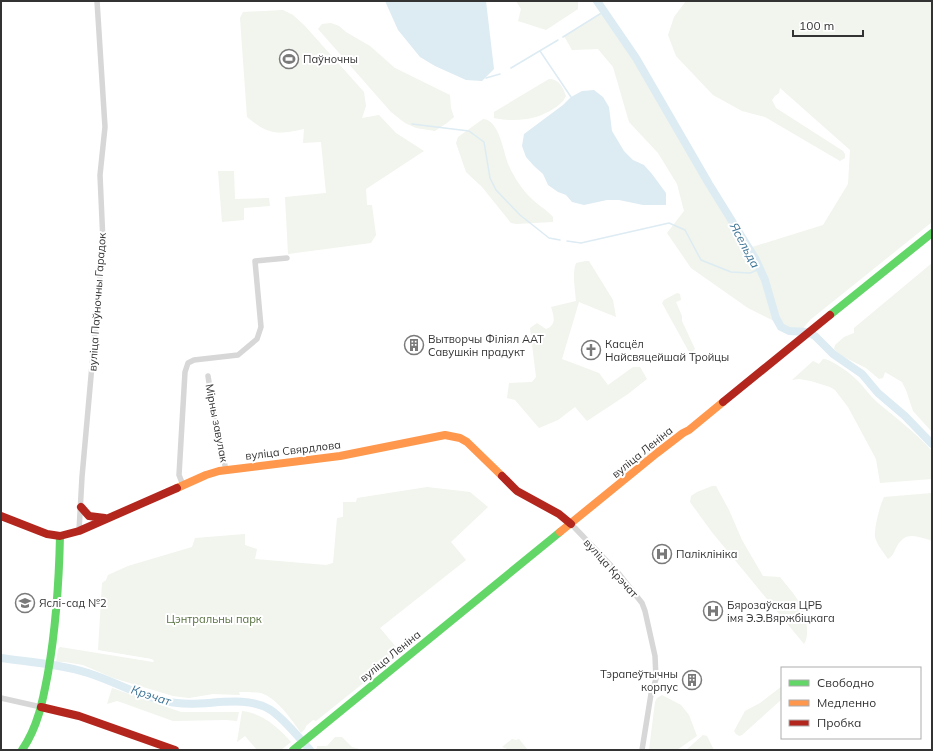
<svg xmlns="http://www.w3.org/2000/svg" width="933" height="751" viewBox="0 0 933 751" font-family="Mulish,sans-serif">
<rect width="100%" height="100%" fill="#fff"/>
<path fill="#f1f5ed" d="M516 1H578V9L546 30 518 21 521 9Z
M686 1H932V222L810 320 800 332H794L785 330 778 323 748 308 691 268 667 233 684 211 677 184 658 153 629 122 613 67 598 49 572 50 564 36 603 12 636 58 709 184 749 248 823 225 848 184 850 150 780 88 779 93 775 96 772 100 776 108 843 151 845 154V158L840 161 765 117 742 111 713 95 676 56 668 35 674 17Z
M283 10 293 15 305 26 364 92 366 106 362 118 379 115 396 133 424 151 366 189 367 205H372L376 235 371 243 288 254 285 197 326 193 321 142 303 143 304 129C277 135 269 135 247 117L240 18 243 12Z
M331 23 339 26 346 32 370 46 395 68 450 95 451 108 454 117 447 123 435 131 416 128 405 123 391 112 318 29 322 24Z
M549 79C559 79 563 87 566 96 561 108 538 118 526 119 515 121 504 120 494 118V112Z
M483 119C500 120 503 153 509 166 514 177 522 190 532 199 539 206 547 210 553 217V222L516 224 511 223 482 187 466 172 456 143 458 137Z
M218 171H234L235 199 269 198 270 206 244 208V220L222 222Z
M586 261H589L613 300 616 317 579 302 562 359 599 373 608 385 633 367H640L647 379 628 394 587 421 575 407 558 420 539 428 515 400 507 398 509 383 532 382 536 377 530 328 537 323 546 329C557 325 554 316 551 307L576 301C575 289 572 274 576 263Z
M932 263V432L913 411 906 390 902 382 885 372 883 378 879 379 866 368 840 355 834 349 835 345 844 337 854 333V328Z
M677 293 680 294 681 300 676 302 682 316V321L695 349 693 351 689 352 662 303 664 300Z
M823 359C827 359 830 361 834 363 843 368 851 374 858 381 865 388 870 396 877 402 896 418 915 432 932 451V479L880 483 876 459 848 407 835 390 830 387 811 381 799 379 792 380 813 361 819 364Z
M647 449H650L652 452 627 472 625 471V467Z
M712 486H716L729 510 742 540 763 576 780 577C786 585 794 593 799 602 805 612 811 633 804 644L711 531 690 502 691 496 697 492Z
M427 487 470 492 488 507 451 542 466 560 380 628 401 653 316 721 313 720 306 726 305 729 301 733C292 720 277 698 261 693 255 692 246 692 239 692L240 695 213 694 189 698 173 696 113 678 83 665 65 662H56L58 649 60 647 153 662 154 661 152 659 98 650 102 583 106 580 108 575 128 566 192 547 195 538 245 534V545L257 549 255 559 326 565 333 563 337 518 343 517V502H356L357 498Z
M932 493V542L930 540C914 536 905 531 896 548 894 552 893 556 888 559 884 553 877 545 875 537 874 528 880 505 884 497Z
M782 686V699L742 735 739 736 736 734 734 731 745 711 760 703Z
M112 688 181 712H239L237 721 226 720 173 721 123 703 117 701 107 704Z
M662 695 681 705 689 715 697 736 677 750H649L655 702 657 698Z
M242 711C262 713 278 727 291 742L281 750H257L245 736 237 742Z
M703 735 707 736 714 750H686Z
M335 737H342L352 747 363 750H314L317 748V746H327Z
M512 739 516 740 519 739 528 750H510L502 747Z"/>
<path fill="#ddebf3" d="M385 1H486L494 69 482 81 466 80 435 66 420 57 398 30Z
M594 90 603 97 609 107 612 131 624 151 633 160 644 165 652 174 666 193V205H643L619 200H607L584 205 572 202 566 195 558 192 548 185 543 174 534 166 526 157 522 146 524 134 563 105 571 97 582 91Z"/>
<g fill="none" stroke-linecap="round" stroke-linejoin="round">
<path stroke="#ddebf3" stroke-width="1.5" d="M563 37 603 12
M540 51 571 97
M511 68 558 40
M486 78 500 74
M412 124 469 131 484 142 490 178 496 190 520 215 549 238 560 240
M567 241 581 243 669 223 685 230 701 260 731 272 750 273 760 269"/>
<path stroke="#ddebf3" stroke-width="8" d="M597 1 636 58 709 184 755 258 765 280 776 318 781 327 789 331 807 332 815 336 833 354 862 374 878 393 905 416 932 444
M1 658C29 662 61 664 88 673 117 682 145 700 177 703 205 707 243 694 269 709 284 718 298 737 310 750"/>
<path stroke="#d7d7d7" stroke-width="5.5" d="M208 376 215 421 226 470
M183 485 179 475 185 372 188 363 194 360 238 355 257 339 261 327 255 261 287 258
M575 528 619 574 642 603 645 611 655 656 656 679 651 694 642 750
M79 531 82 477 103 242 100 175 105 127 97 1
M1 698 41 707"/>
<path stroke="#63d668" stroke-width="8" d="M830 315 932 233
M22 750C38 727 43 700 48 673 56 627 59 582 60 536
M293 750 560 532"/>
<path stroke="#ff974d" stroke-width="8" d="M177 488 206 475 219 471 340 456 445 435 460 438 467 442 502 476
M560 532 657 453 683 433 689 430 723 402"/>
<path stroke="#b3261e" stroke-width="8" d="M723 402 830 315
M502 476 517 491 559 514 571 524
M81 507 89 516 105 518
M1 516 47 534 60 536 79 531 177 488
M41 707 79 716 175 750"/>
</g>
<defs>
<symbol id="stadium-ring" viewBox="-11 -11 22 22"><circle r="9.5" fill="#fff" stroke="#7a7a7a" stroke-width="1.5"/><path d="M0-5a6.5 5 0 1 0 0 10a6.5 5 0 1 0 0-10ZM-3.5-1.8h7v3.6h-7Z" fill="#7a7a7a"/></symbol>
<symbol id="building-ring" viewBox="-11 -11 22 22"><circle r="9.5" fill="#fff" stroke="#7a7a7a" stroke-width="1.5"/><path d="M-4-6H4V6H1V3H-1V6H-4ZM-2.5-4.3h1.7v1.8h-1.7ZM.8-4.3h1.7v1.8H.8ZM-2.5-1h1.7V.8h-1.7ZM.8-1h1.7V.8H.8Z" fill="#7a7a7a"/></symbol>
<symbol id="church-ring" viewBox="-11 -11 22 22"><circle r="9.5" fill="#fff" stroke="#7a7a7a" stroke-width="1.5"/><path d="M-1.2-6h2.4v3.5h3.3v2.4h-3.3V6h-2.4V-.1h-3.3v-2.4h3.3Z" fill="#7a7a7a"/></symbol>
<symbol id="hospital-ring" viewBox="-11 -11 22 22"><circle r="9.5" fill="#fff" stroke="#7a7a7a" stroke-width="1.5"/><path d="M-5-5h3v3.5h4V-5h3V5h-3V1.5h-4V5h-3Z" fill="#7a7a7a"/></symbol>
<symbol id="school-ring" viewBox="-11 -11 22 22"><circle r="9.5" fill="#fff" stroke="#7a7a7a" stroke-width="1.5"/><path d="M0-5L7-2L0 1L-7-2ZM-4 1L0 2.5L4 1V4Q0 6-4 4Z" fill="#7a7a7a"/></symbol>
</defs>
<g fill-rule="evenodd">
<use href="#stadium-ring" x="278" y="48" width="22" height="22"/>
<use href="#building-ring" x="403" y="334" width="22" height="22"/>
<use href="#church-ring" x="580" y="339" width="22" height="22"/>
<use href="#hospital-ring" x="651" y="543" width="22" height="22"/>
<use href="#school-ring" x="14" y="592" width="22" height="22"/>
<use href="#hospital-ring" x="702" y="600" width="22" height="22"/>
<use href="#building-ring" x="681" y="669" width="22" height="22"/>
</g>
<g text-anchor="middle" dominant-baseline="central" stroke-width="4" stroke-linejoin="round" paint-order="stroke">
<g font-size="11" fill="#333" stroke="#fff" text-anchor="start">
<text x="303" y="59">Паўночны</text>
<text x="428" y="339">Вытворчы Філіял ААТ<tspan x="428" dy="13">Савушкін прадукт</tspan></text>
<text x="605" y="344">Касцёл<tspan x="605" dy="13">Найсвяцейшай Тройцы</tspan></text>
<text x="676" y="554">Паліклініка</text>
<text x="39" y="603">Яслі-сад №2</text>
<text x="727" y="605">Бярозаўская ЦРБ<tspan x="727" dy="13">імя Э.Э.Вяржбіцкага</tspan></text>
<text x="678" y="674" text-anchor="end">Тэрапеўтычны<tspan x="678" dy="13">корпус</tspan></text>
</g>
<g font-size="11" fill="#333" stroke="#fff">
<text transform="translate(97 302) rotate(-86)">вуліца Паўночны Гарадок</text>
<text transform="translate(217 423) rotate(79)">Мірны завулак</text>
<text transform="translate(293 450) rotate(-7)">вуліца Свярдлова</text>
<text transform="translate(642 452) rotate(-39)">вуліца Леніна</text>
<text transform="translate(611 568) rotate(48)">вуліца Крэчат</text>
<text transform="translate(390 656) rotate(-39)">вуліца Леніна</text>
</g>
<g font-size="11" fill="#56703f" stroke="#fff">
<text x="214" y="619">Цэнтральны парк</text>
</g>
<g font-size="12" font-style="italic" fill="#3f7597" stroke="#fff">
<text transform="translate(745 245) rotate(62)">Ясельда</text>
<text transform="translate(151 695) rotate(18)">Крэчат</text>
</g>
</g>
<rect width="933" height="751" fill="none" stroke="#333333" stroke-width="4"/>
<rect x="781" y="667" width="140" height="72" fill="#ffffff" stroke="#adadad"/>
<rect x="789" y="680" width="20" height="6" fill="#63d668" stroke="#adadad"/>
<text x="817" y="687" font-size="12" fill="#333333">Свободно</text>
<rect x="789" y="700" width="20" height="6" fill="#ff974d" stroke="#adadad"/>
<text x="817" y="707" font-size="12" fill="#333333">Медленно</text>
<rect x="789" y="720" width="20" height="6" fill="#b3261e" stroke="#adadad"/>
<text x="817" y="727" font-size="12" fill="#333333">Пробка</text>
<path d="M793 30v6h70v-6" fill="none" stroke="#333333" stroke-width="2"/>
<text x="799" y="30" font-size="12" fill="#333333" stroke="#ffffff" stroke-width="3" paint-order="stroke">100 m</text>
</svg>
